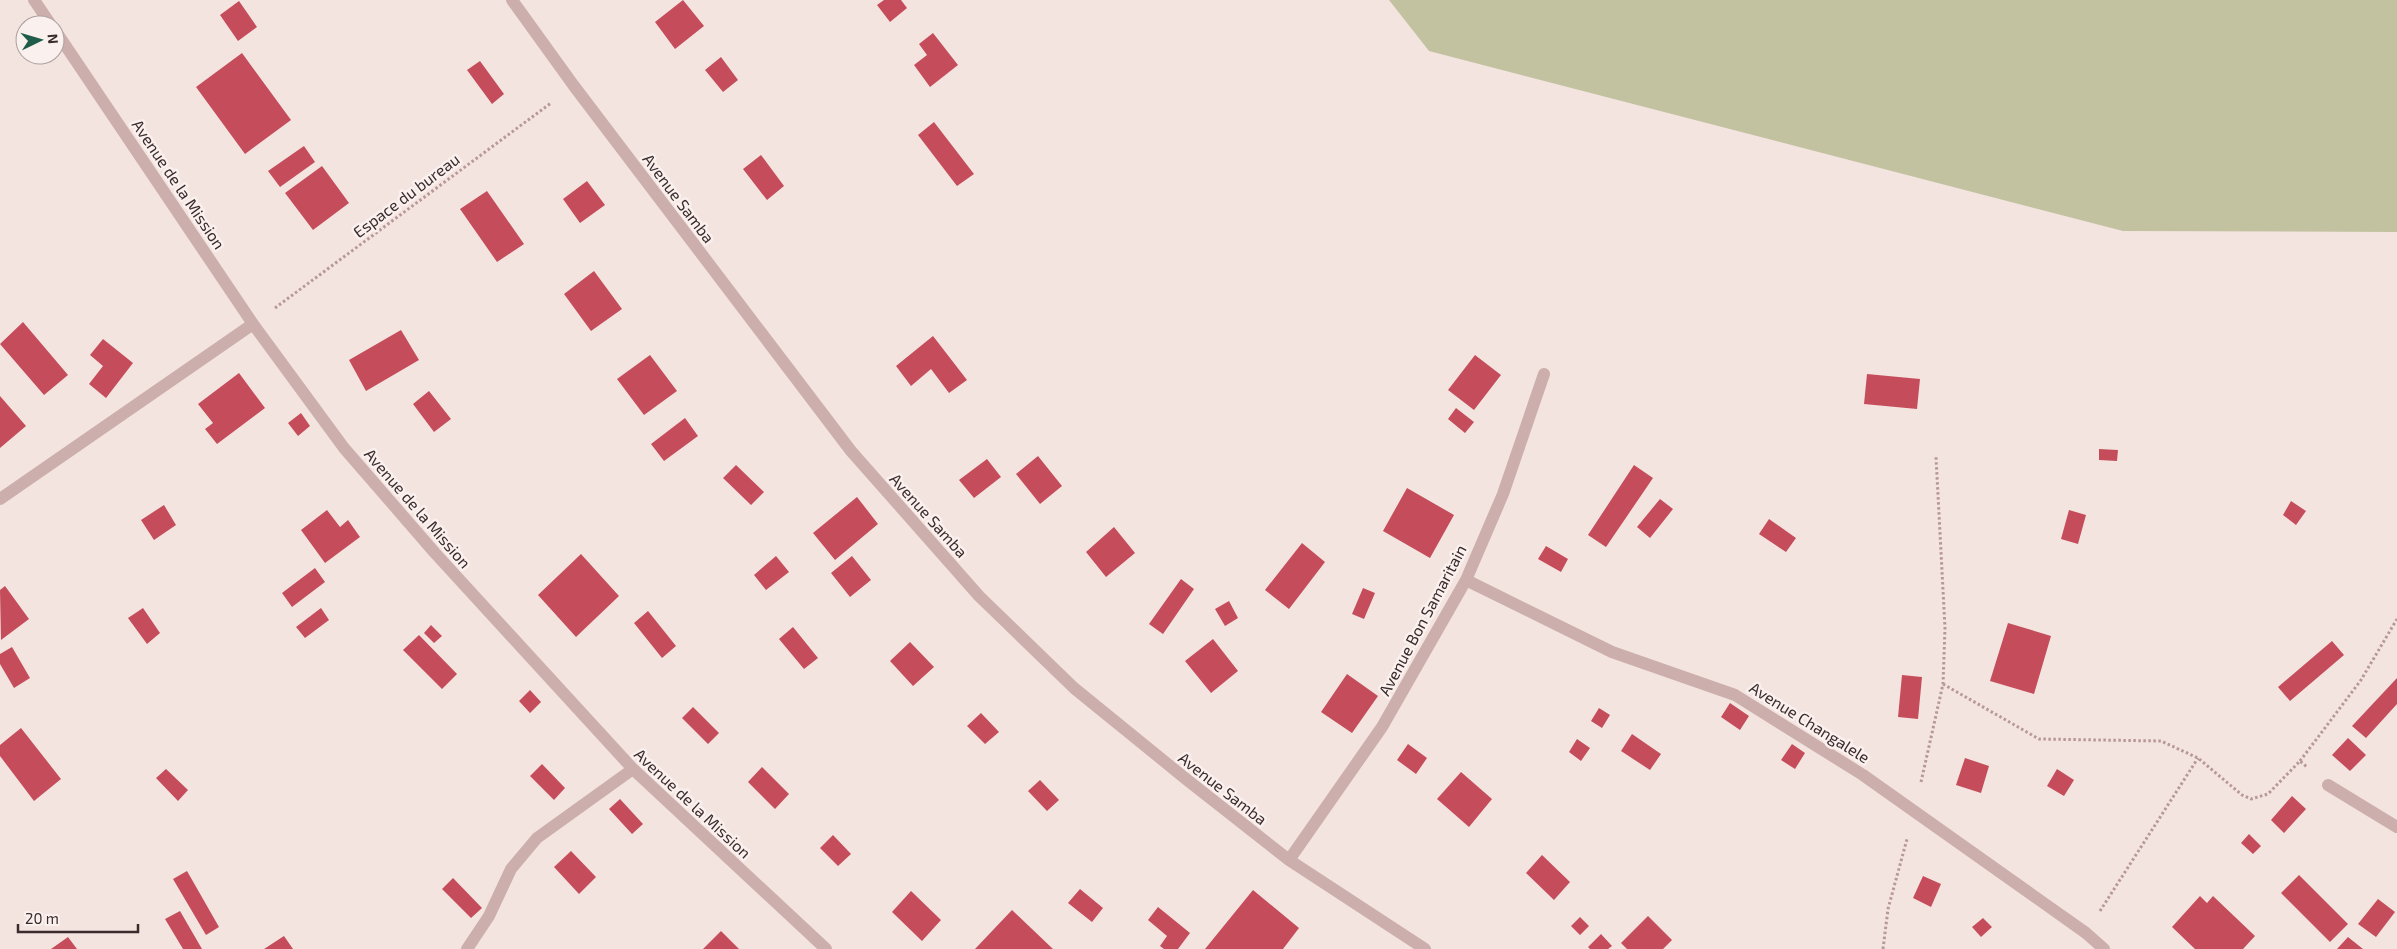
<svg xmlns="http://www.w3.org/2000/svg" width="2397" height="949" viewBox="0 0 2397 949" font-family="'Exo 2',sans-serif">
<rect width="100%" height="100%" fill="#f3e4e0"/>
<path fill="#c3c2a0" d="M1389 0H2397V232L2123 231 1429 51Z"/>
<path fill="#c54d5b" d="M683 0 704 26 675 49 655 22Z
M884 0H901L907 8 890 22 877 5Z
M239 1 257 27 238 41 220 15Z
M933 33 958 65 930 87 914 65 927 55 919 44Z
M242 53 291 120 245 154 196 87Z
M721 57 738 80 723 92 705 70Z
M480 61 504 94 492 104 467 70Z
M934 122 974 174 957 186 918 135Z
M304 146 315 162 280 187 268 171Z
M761 155 784 186 767 200 743 169Z
M322 166 349 203 313 230 285 193Z
M587 181 605 205 580 223 563 199Z
M487 191 524 244 497 262 460 209Z
M594 271 622 309 591 331 564 294Z
M23 322 68 375 44 395 0 344Z
M401 330 419 360 366 391 349 360Z
M933 336 967 380 949 393 931 369 911 386 896 366Z
M103 339 133 363 106 398 89 384 103 366 90 355Z
M650 355 677 391 644 415 617 379Z
M1475 355 1501 375 1474 410 1448 390Z
M239 373 265 408 217 444 205 429 213 423 198 404Z
M1867 374 1920 379 1917 409 1864 404Z
M429 391 451 419 434 432 413 404Z
M0 396 26 426 0 448Z
M1456 408 1474 422 1465 433 1448 419Z
M301 413 310 426 298 436 288 423Z
M685 418 698 436 664 461 651 444Z
M2099 449 2118 450 2117 461 2099 460Z
M1038 456 1062 486 1040 504 1016 474Z
M987 459 1001 477 974 498 959 480Z
M736 465 764 492 751 505 723 478Z
M1634 465 1653 478 1606 547 1588 535Z
M1407 488 1454 515 1430 558 1383 531Z
M857 497 878 524 835 560 813 533Z
M1660 499 1673 509 1650 538 1637 527Z
M2291 501 2306 511 2296 525 2283 515Z
M164 505 176 525 154 540 141 520Z
M327 510 340 527 348 520 360 537 325 563 301 530Z
M2069 510 2086 515 2078 544 2061 539Z
M1769 519 1796 538 1786 552 1759 534Z
M1114 527 1135 553 1106 577 1086 552Z
M1302 543 1325 562 1289 609 1265 590Z
M1546 546 1568 559 1561 572 1538 559Z
M581 554 619 596 576 637 538 595Z
M776 556 789 572 766 590 754 575Z
M852 556 871 580 850 597 831 573Z
M315 568 325 582 292 607 282 593Z
M1181 579 1194 589 1163 634 1149 624Z
M5 586 29 619 1 640 0 590Z
M1363 588 1375 593 1364 619 1352 614Z
M1229 601 1238 618 1225 626 1215 609Z
M143 608 160 633 147 644 128 618Z
M321 608 329 620 305 638 296 627Z
M648 611 676 646 662 658 634 623Z
M2008 623 2051 636 2034 694 1990 681Z
M431 625 442 636 434 643 424 633Z
M793 627 818 658 804 669 779 639Z
M419 635 457 674 442 689 403 650Z
M1213 639 1238 671 1211 693 1185 661Z
M2332 641 2344 655 2290 701 2278 687Z
M910 642 934 667 913 686 890 661Z
M12 647 30 678 14 688 0 664V654Z
M1347 674 1378 696 1352 733 1321 712Z
M1902 675 1922 677 1918 719 1898 717Z
M2397 678V704L2366 738 2352 726Z
M530 690 541 702 530 713 519 701Z
M1730 703 1749 716 1740 730 1721 717Z
M693 707 719 733 708 744 682 718Z
M1599 708 1610 715 1602 728 1591 721Z
M981 713 999 732 985 744 967 726Z
M21 728 61 779 34 801 0 756V745Z
M1632 734 1661 754 1650 770 1621 751Z
M2348 738 2366 755 2350 771 2332 755Z
M1577 739 1590 748 1581 761 1569 752Z
M1408 744 1427 758 1416 774 1397 760Z
M1792 744 1805 753 1795 769 1781 760Z
M1965 758 1989 766 1981 793 1956 785Z
M542 764 565 788 554 800 530 776Z
M762 767 789 794 775 809 748 782Z
M166 769 188 790 178 801 156 778Z
M2057 769 2074 780 2064 796 2047 786Z
M1461 772 1492 799 1469 827 1437 799Z
M1040 780 1059 800 1047 811 1028 791Z
M2292 796 2306 809 2284 833 2271 820Z
M620 799 643 824 632 834 609 809Z
M2249 834 2261 846 2253 854 2241 843Z
M833 835 851 854 838 866 820 848Z
M571 851 596 877 579 894 554 867Z
M1542 855 1570 882 1554 900 1526 873Z
M187 871 219 927 206 935 173 879Z
M2299 875 2348 924 2330 942 2281 893Z
M1923 876 1941 884 1931 907 1913 898Z
M453 878 482 908 471 918 442 889Z
M1080 889 1103 908 1092 922 1068 903Z
M1253 890 1299 928 1283 949H1205Z
M911 891 941 920 922 941 892 912Z
M2200 896 2207 903 2213 896 2255 936 2243 949H2195L2172 927Z
M2378 899 2395 912 2376 937 2358 924Z
M1158 907 1190 933 1178 949H1164L1160 946 1167 936 1148 920Z
M1012 910 1053 949H975Z
M180 911 202 949H183L165 919Z
M1648 916 1672 940 1663 949H1627L1621 943Z
M1580 917 1589 926 1580 935 1571 926Z
M1983 918 1992 927 1981 937 1972 927Z
M721 931 739 949H703Z
M1601 934 1612 946 1608 949H1590L1588 947Z
M284 936 293 949H264Z
M68 937 77 949H51Z
M2348 937 2363 949H2337Z"/>
<g fill="none" stroke-linecap="round" stroke-linejoin="round">
<path stroke="#b89896" stroke-width="3" stroke-dasharray="2.5 2.5" stroke-linecap="butt" d="M275 308 551 103
M1943 684 2039 739 2161 741 2198 758 2242 795 2251 799 2268 794 2300 761 2307 767
M2300 761 2361 680 2397 619
M1921 782 1943 684 1945 628 1936 457
M2100 911 2198 758
M1883 949 1888 909 1907 839"/>
<path stroke="#ccafac" stroke-width="12" d="M34 0 51 25
M512 0 574 86 851 451 979 596 1074 688 1186 779 1289 860 1425 949
M55 30 253 324 344 448 435 553 633 769 826 949
M0 499 253 324
M1466 580 1612 652 1735 695 1863 775 2086 933 2104 949
M2328 785 2397 827
M1289 860 1382 727 1466 580 1503 494 1544 374
M467 949 489 916 511 869 537 838 633 769"/>
</g>
<g text-anchor="middle" dominant-baseline="central" stroke-width="5" stroke-linejoin="round" paint-order="stroke">
<g font-size="16" fill="#3a2b2c" stroke="#faf0ed">
<text transform="translate(179 184) rotate(56)">Avenue de la Mission</text>
<text transform="translate(406 195) rotate(-37)">Espace du bureau</text>
<text transform="translate(679 198) rotate(53)">Avenue Samba</text>
<text transform="translate(418 508) rotate(49)">Avenue de la Mission</text>
<text transform="translate(929 515) rotate(48)">Avenue Samba</text>
<text transform="translate(1422 620) rotate(-62)">Avenue Bon Samaritain</text>
<text transform="translate(1810 722) rotate(32)">Avenue Changalele</text>
<text transform="translate(1223 788) rotate(38)">Avenue Samba</text>
<text transform="translate(693 803) rotate(43)">Avenue de la Mission</text>
</g>
</g>
<g transform="translate(40 40) rotate(85)"><circle r="24" fill="#faf0ed" stroke="#ada1a0"/>
<path d="M0-4L9 19L0 12L-9 19Z" fill="#205c4a"/>
<text y="-8" font-size="14" font-weight="bold" text-anchor="middle" fill="#3a2b2c">N</text>
</g>
<path d="M18 924v8h120v-8" fill="none" stroke="#3a2b2c" stroke-width="2.5"/>
<text x="25" y="924" font-size="15" fill="#3a2b2c" stroke="#faf0ed" stroke-width="4" paint-order="stroke">20 m</text>
</svg>
